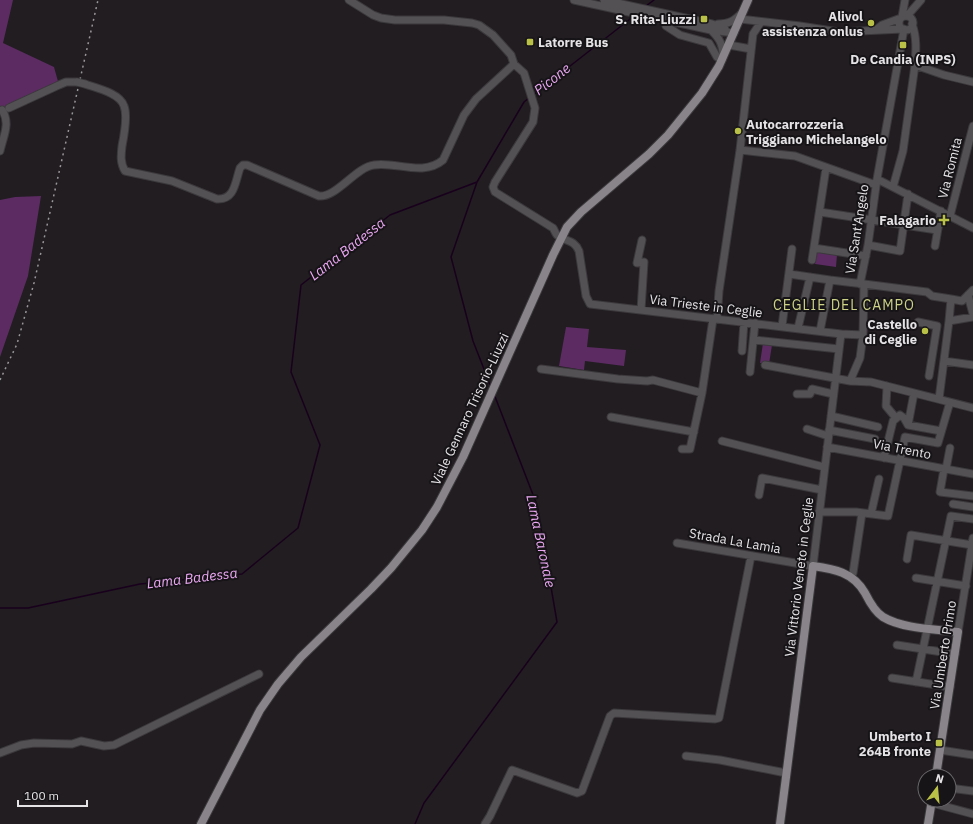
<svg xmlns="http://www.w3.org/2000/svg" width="973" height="824" viewBox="0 0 973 824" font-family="'IBM Plex Sans',sans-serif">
<rect width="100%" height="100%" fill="#211d21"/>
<path fill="#5b2b61" d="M0 0H13L3 43 54 67 59 85 2 110 0 107Z
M41 196 28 276 0 357V200L15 197Z
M817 252 837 255 836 267 815 264Z
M566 327 589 329 587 347 626 350 624 366 585 361 584 370 559 366Z
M763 343 772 345 769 364 760 363Z"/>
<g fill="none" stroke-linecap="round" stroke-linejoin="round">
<path stroke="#19001d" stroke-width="1.5" d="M646 6 654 0
M533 95 634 16
M491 387 473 341 451 257 477 182 524 102 530 97
M0 608H28L140 584 242 574 298 528 320 445 291 372 301 285 390 215 477 182
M415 824 424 803 557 622 537 505 494 394"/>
<defs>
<path id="minor" d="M349 0 373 15 381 18 395 20H444L472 23 479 25 493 35 511 55 514 64 524 73 535 108 533 122 495 182 493 187 495 192 553 228C555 231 555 233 557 235 565 242 574 239 579 251L586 296 590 304 841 334 863 335 864 284 830 280 820 331
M574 0 711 30 734 33
M604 0 712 24 725 29
M907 16 921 0
M899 23a7 7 0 1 1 14 0a7 7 0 1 1-14 0Z
M902 17 905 0
M740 19 800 26 839 32 903 29
M718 24C729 24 734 21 742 13
M666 26 680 35 709 43 717 57 722 60
M877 29 882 25 901 18
M711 30C719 38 723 44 723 56
M729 45 751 49
M915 65 944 75 973 82
M85 84C96 88 120 93 124 106 128 116 124 136 122 146 121 155 120 163 125 171L172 181 217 199C235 200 235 182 240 168L243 165H247L319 196C336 198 356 167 374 165 395 161 423 177 443 160L464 115 476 99 514 64
M9 108 59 85 66 82H77
M740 150 795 156 876 185
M0 151C3 137 11 123 2 110
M877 179 973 228
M893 187 903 151 915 65C916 51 917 37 912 24
M820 212 937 230
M950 216 973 126
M868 245 900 251 908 194
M935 246 941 211
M814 248 866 256
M812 260 826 168
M789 274 830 280
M860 284 868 245 877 179 904 29
M864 284 927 292 932 296 951 299
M973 290 962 301 951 299 949 321 973 317
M968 295 973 314
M641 310 644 262 637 263 642 240
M717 319 719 291 740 150 753 34 761 22
M918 322 937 326 929 376
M782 326 792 249
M798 328 810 277
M754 340 839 349
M742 351 744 322
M944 361 973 365
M765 365 850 381 871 382 973 408
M541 369 618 379 647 381 653 380 702 393
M750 372 755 323
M850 381 860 358 863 335
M887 386 886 406 896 418
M797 394H810L812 389 833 394
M939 399 949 321
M831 416 878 427
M611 417 694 432
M908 425 914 393
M807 429 828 436
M829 430 875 439
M722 441 824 467
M827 447 973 474
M682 449H690L702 393 713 319
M884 458 893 421 900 415 904 418 908 425 941 431
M944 469 940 492 973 496
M946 469 950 448
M759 495 762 478 822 490
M953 504 973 507
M819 512H856L888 516 905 437 938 443 950 402
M871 514 879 479
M677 543 813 566 841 334
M907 559 911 535 972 545
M850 577 853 573 862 513
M916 578 966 586
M958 632 973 538
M897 645 955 654
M892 678 950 687
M916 682 951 516 973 519
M940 750 973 755
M0 753 21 745 34 743 72 744 81 741 104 746 114 745 259 674
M686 756 720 760 786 773
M949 788 973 791
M932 803 973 814
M485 824 490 816 512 770 577 793 582 791 610 716 614 713 715 719 719 718 751 556"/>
<path id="major" d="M201 824 260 710 278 684 301 657 371 589 391 568 422 530 437 507 463 457 553 255 567 227 581 212 649 154 668 135 702 93 719 66 748 0
M780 824 813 566C834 569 853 572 865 593 869 601 875 612 883 617 903 629 936 629 958 632L936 776
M928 824 932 800"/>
</defs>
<use href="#minor" stroke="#3c393d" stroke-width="9"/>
<use href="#major" stroke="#3c393d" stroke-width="10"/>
<use href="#minor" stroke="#535153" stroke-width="7"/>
<use href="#major" stroke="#888489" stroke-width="8"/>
<path stroke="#9a979b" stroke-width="1.5" stroke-dasharray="2 4" stroke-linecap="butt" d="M0 380 17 344 34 283 98 0"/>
<defs>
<path id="minor-bridge" d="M77 82 85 84"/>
</defs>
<use href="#minor-bridge" stroke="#3c393d" stroke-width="9" stroke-linecap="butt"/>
<use href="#minor-bridge" stroke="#535153" stroke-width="7"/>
</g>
<g fill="#b9c146" stroke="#171418" stroke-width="1.5">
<rect x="700" y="15" width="8" height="8" rx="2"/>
<circle cx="871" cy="23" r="4"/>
<rect x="526" y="38" width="8" height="8" rx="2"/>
<rect x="899" y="41" width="8" height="8" rx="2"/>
<circle cx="738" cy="131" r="4"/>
<path d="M942 214h4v4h4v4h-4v4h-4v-4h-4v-4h4z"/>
<circle cx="925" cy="331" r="4"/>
<rect x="935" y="739" width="8" height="8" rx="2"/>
</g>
<g text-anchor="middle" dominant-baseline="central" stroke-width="4" stroke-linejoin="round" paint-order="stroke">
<g font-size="13" font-weight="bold" fill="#e5e3e6" stroke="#171418" text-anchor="end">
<text x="863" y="16">Alivol<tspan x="863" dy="15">assistenza onlus</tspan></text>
<text x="696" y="19">S. Rita-Liuzzi</text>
<text x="538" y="42" text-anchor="start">Latorre Bus</text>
<text x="903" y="59" text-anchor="middle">De Candia (INPS)</text>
<text x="746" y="124" text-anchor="start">Autocarrozzeria<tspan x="746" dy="15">Triggiano Michelangelo</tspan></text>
<text x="936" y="220">Falagario</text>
<text x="917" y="324">Castello<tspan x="917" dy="15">di Ceglie</tspan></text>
<text x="931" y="736">Umberto I<tspan x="931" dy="15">264B fronte</tspan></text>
</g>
<g font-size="13" fill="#e5e3e6" stroke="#171418">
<text transform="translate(950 168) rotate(-76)">Via Romita</text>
<text transform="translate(857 229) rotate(-81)">Via Sant'Angelo</text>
<text transform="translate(706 306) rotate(7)">Via Trieste in Ceglie</text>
<text transform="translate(470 409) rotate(-65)">Viale Gennaro Trisorio-Liuzzi</text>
<text transform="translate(902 449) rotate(11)">Via Trento</text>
<text transform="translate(735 541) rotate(10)">Strada La Lamia</text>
<text transform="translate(799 577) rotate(-83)">Via Vittorio Veneto in Ceglie</text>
<text transform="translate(943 655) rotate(-81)">Via Umberto Primo</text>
</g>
<g font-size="14" font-style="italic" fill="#eda9f5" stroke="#171418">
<text transform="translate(552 79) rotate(-38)">Picone</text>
<text transform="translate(347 249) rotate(-38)">Lama Badessa</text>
<text transform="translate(541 541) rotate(78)">Lama Baronale</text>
<text transform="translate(192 578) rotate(-7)">Lama Badessa</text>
</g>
<g font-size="14" letter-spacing="1" fill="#ccd386" stroke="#171418">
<text x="844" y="305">CEGLIE DEL CAMPO</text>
</g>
</g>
<g transform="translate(937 788) rotate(16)"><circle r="19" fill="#171418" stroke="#69676a"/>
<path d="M0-3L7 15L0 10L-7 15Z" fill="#b9c146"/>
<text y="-6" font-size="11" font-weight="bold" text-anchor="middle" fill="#e5e3e6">N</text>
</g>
<path d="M18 800v6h69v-6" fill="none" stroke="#e5e3e6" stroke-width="2"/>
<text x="24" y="800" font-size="12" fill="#e5e3e6" stroke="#171418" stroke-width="3" paint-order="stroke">100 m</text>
</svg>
